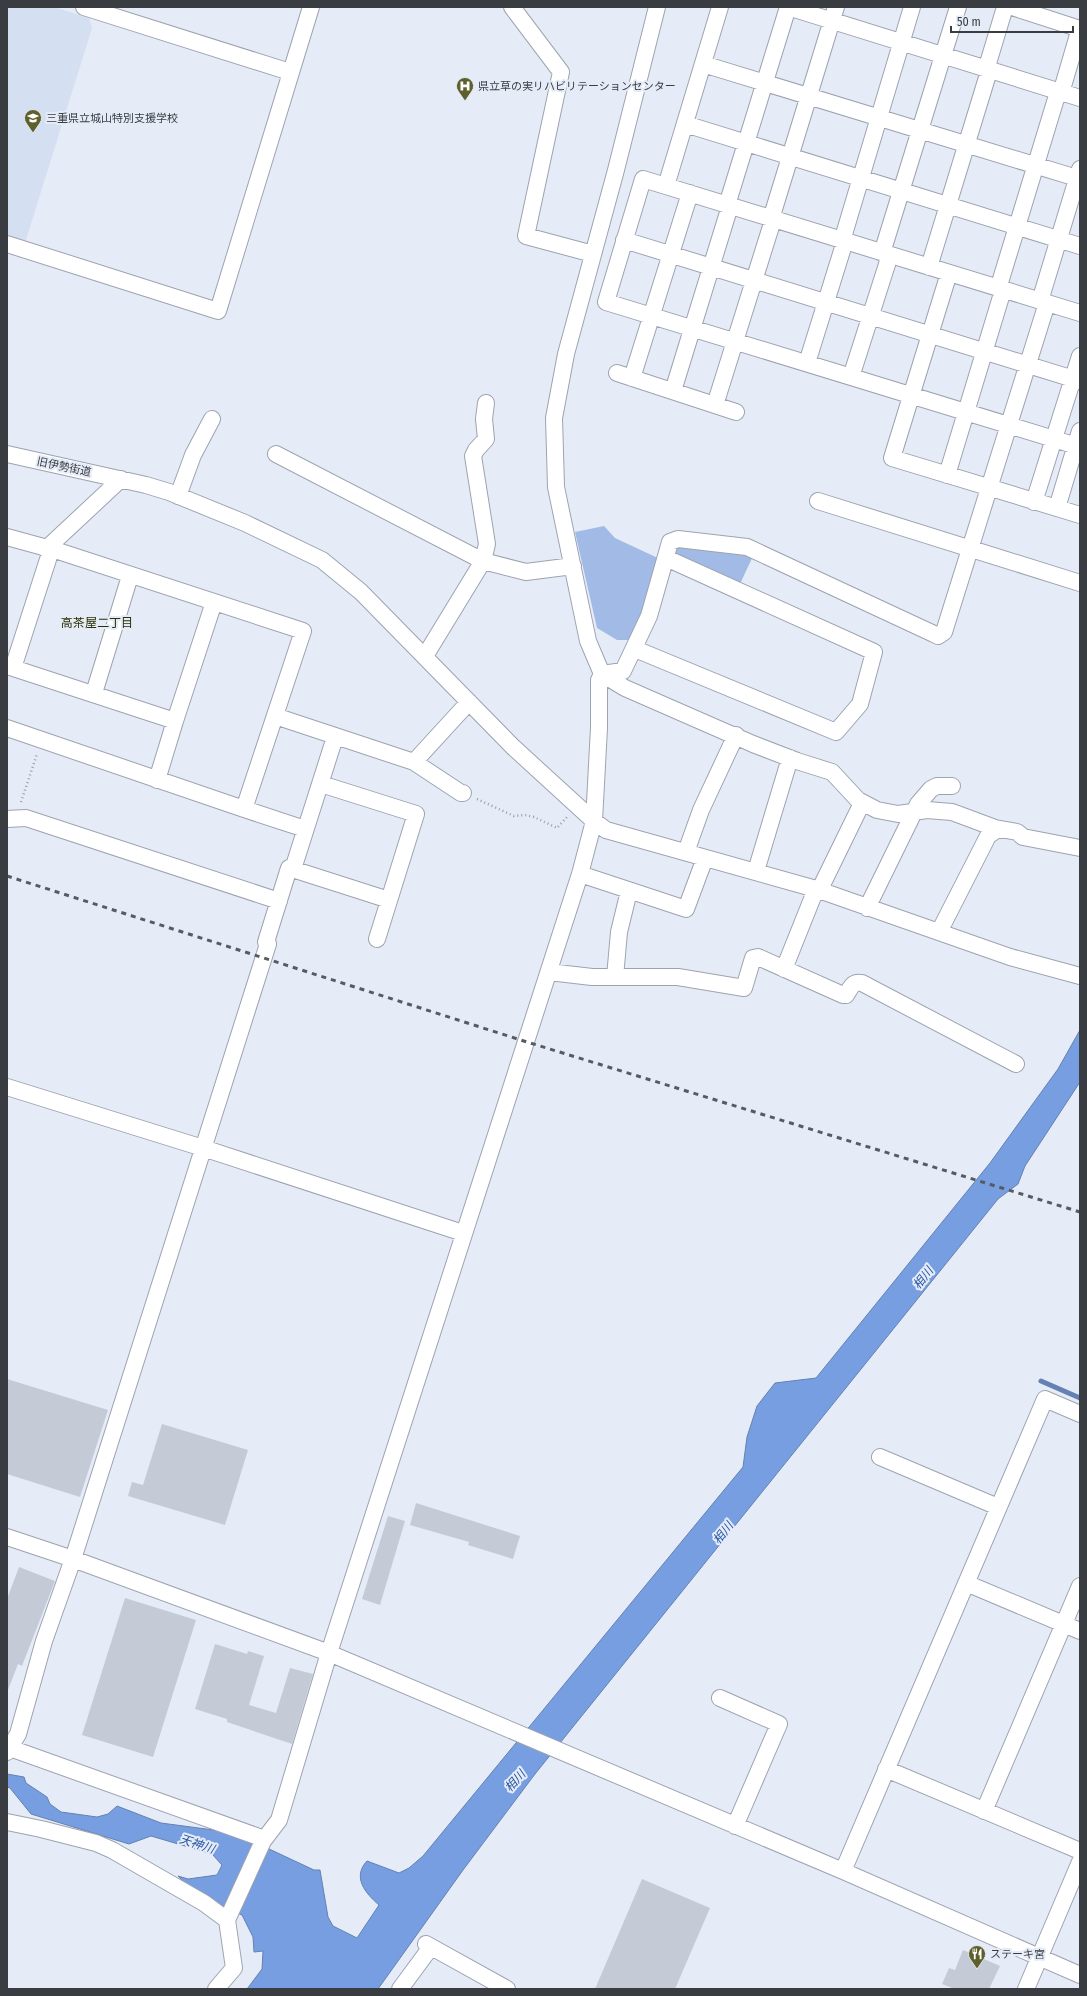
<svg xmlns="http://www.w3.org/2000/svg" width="1087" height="1996" viewBox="0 0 1087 1996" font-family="'Fira Sans Condensed','Noto Sans JP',sans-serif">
<rect width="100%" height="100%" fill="#e5ecf8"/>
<path fill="#d4e0f2" d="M7 7H54L89 18 92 28 25 243 7 237Z"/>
<path fill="#a1bbe6" d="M604 526 615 538 660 559 635 640H617L597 628 575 532Z
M677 543 754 554 739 586 674 557Z"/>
<path fill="#769ee1" stroke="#6481b1" d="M1080 1030V1082L1025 1166 1018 1184 998 1199 535 1774 463 1870 378 1989H247L262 1969 263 1951 254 1952 253 1937 242 1915 197 1896 178 1876 188 1879 217 1875 222 1865 212 1854 151 1836 129 1844 31 1814 10 1788 7 1787V1774L24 1777 26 1783 47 1797 50 1804 61 1812 97 1817 108 1814 117 1806 161 1823 221 1831 267 1848 314 1870H320L328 1917 333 1926 357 1938 379 1905C365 1893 352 1877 367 1861L399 1873 409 1868 423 1856 743 1467 747 1437 757 1406 775 1383 816 1378 990 1163 1058 1069Z"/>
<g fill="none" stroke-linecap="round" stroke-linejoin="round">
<path stroke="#6481b1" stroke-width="5" d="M1041 1381 1080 1398"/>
</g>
<path fill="#c4cbd7" d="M7 1379 108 1410 80 1497 7 1474Z
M162 1424 248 1450 225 1525 128 1496 132 1482 143 1485Z
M416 1503 520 1536 513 1559 468 1545 469 1542 410 1525Z
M388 1516 405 1521 380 1605 362 1599Z
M19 1567 55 1581 22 1666 18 1664 8 1690 7 1599Z
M125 1598 196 1620 153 1757 82 1735Z
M215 1644 247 1654 248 1651 264 1656 249 1705 276 1713 290 1668 313 1674 292 1744 227 1722V1719L195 1709Z
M642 1879 710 1908 675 1989H595Z
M963 1950 1000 1966 989 1989H955L942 1984 949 1968 955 1970Z"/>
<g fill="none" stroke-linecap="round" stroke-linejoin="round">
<defs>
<path id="minor" d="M84 7 290 72
M512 7 561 72 526 236 593 254
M788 7 1080 98
M1012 7 1080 29
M703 64 1080 179
M986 70 1005 7
M1061 93 1080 28
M685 124 1080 246
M666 186 720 7
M727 205 788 7
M771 219 836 7
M624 240 1080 381
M842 241 912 7
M7 244 218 311 311 7
M882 253 958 7
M929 267 989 71
M949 273 892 458 1080 515
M998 289 1058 92
M1040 301 1080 169
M1080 313 643 179 606 302 1080 447
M807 363 845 241
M617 373 736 412
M851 377 890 255
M632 378 690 193
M673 391 730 206
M715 405 773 220
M7 454 146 485 169 492 245 523 322 560 361 592 513 747 594 821 606 830 816 889 1010 957 1080 976
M276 454 483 561 487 544 473 456 476 450 486 439 484 419 486 403
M947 475 1003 290
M178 496 193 455 212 419
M818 501 1080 583
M1034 502 1080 356
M1057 508 1080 431
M7 537 58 551 303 631 244 809 7 728
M46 549 121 479
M635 649 836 732 860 704 874 652 666 558
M425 656 483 561 526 572 573 566
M7 666 175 721 157 780
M13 668 51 550
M602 674 623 671 649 616 670 542 678 539 747 547 934 634 938 636 944 632 1047 303
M602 674 625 688 753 744 797 761 832 772 858 800 877 810 898 814 927 810 952 812 995 828 1017 832 1023 837 1080 848
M94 693 130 576
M275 716 414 762 461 793H463
M175 721 214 602
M414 762 469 702
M321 784 416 814 377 939
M244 809 305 829
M7 819 26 818 279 901
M686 852 701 810 736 735
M293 869 335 737
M756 871 790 758
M580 874 686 909 705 858
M819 891 862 803
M867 908 918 804 931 789 937 786H952
M939 932 988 836 998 829
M784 969 816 889
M549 972 592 977H678L744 988 753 958 758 957 843 995H846C851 988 852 981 862 983L1016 1064
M615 977 619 932 629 891
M7 1087 203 1148 463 1233
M880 1457 998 1507
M7 1537 73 1559 329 1653 843 1871 1080 1975
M966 1583 1080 1631
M720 1698 779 1724 735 1826
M7 1747 259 1837 263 1841
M7 1752 18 1734 44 1641 73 1559 268 944 266 942 289 868 389 900
M886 1769 1080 1851
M984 1811 1080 1586
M7 1822 41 1829 96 1843 112 1850 204 1903 227 1920
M843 1871 1045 1399 1080 1414
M426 1944 507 1989
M216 1989 234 1968 227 1920 263 1841 279 1820 329 1653 580 874 594 821 599 728V680L602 674 588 641 556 487 554 418 566 354 616 170 657 7
M400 1989 431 1947
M1026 1989 1080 1862"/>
</defs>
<use href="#minor" stroke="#9da3af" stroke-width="18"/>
<path stroke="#999ea7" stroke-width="2.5" stroke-dasharray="1 3" stroke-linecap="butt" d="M477 799 514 816 525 815 534 817 557 828 567 817
M21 802 37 754"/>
<use href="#minor" stroke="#fff" stroke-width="16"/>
<path stroke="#575b61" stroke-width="3" stroke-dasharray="5 5" stroke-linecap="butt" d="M7 876 527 1042 1080 1212"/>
</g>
<defs>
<symbol id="hospital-pin" viewBox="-11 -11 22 30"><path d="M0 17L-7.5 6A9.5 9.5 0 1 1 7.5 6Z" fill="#5e5f2c" stroke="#e5ecf8"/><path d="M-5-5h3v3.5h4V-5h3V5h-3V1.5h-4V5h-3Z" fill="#fff"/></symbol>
<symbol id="school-pin" viewBox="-11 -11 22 30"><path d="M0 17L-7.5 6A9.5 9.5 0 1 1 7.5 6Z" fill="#5e5f2c" stroke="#e5ecf8"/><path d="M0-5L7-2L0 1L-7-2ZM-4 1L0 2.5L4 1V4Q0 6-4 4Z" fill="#fff"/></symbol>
<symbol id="restaurant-pin" viewBox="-11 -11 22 30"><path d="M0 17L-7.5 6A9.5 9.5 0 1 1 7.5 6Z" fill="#5e5f2c" stroke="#e5ecf8"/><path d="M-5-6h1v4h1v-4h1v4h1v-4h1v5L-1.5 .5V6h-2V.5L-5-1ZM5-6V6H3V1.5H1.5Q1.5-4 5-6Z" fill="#fff"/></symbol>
</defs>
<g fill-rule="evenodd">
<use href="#hospital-pin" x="455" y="76" width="20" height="27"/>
<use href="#school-pin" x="23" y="108" width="20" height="27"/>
<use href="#restaurant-pin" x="967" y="1944" width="20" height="27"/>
</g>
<g text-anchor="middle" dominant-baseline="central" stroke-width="4" stroke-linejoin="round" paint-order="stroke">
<g font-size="11" fill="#393c41" stroke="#e5ecf8" text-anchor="start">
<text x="478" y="86">県立草の実リハビリテーションセンター</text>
<text x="46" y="118">三重県立城山特別支援学校</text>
<text x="990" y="1954">ステーキ宮</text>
</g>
<g font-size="11" fill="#393c41" stroke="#e5ecf8">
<text transform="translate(64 467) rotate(12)">旧伊勢街道</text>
</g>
<g font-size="12" fill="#2e2f04" stroke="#e5ecf8">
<text x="97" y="623">高茶屋二丁目</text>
</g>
<g font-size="12" font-style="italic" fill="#2554a3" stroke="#e5ecf8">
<text transform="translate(923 1278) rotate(-52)">相川</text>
<text transform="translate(723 1533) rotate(-52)">相川</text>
<text transform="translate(515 1781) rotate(-48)">相川</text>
<text transform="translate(197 1844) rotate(18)">天神川</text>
</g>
</g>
<rect width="1087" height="1996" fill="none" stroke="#393c41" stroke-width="16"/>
<path d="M951 26v6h122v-6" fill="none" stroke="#393c41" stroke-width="2"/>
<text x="957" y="26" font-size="12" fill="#393c41" stroke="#e5ecf8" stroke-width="3" paint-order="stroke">50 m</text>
</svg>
